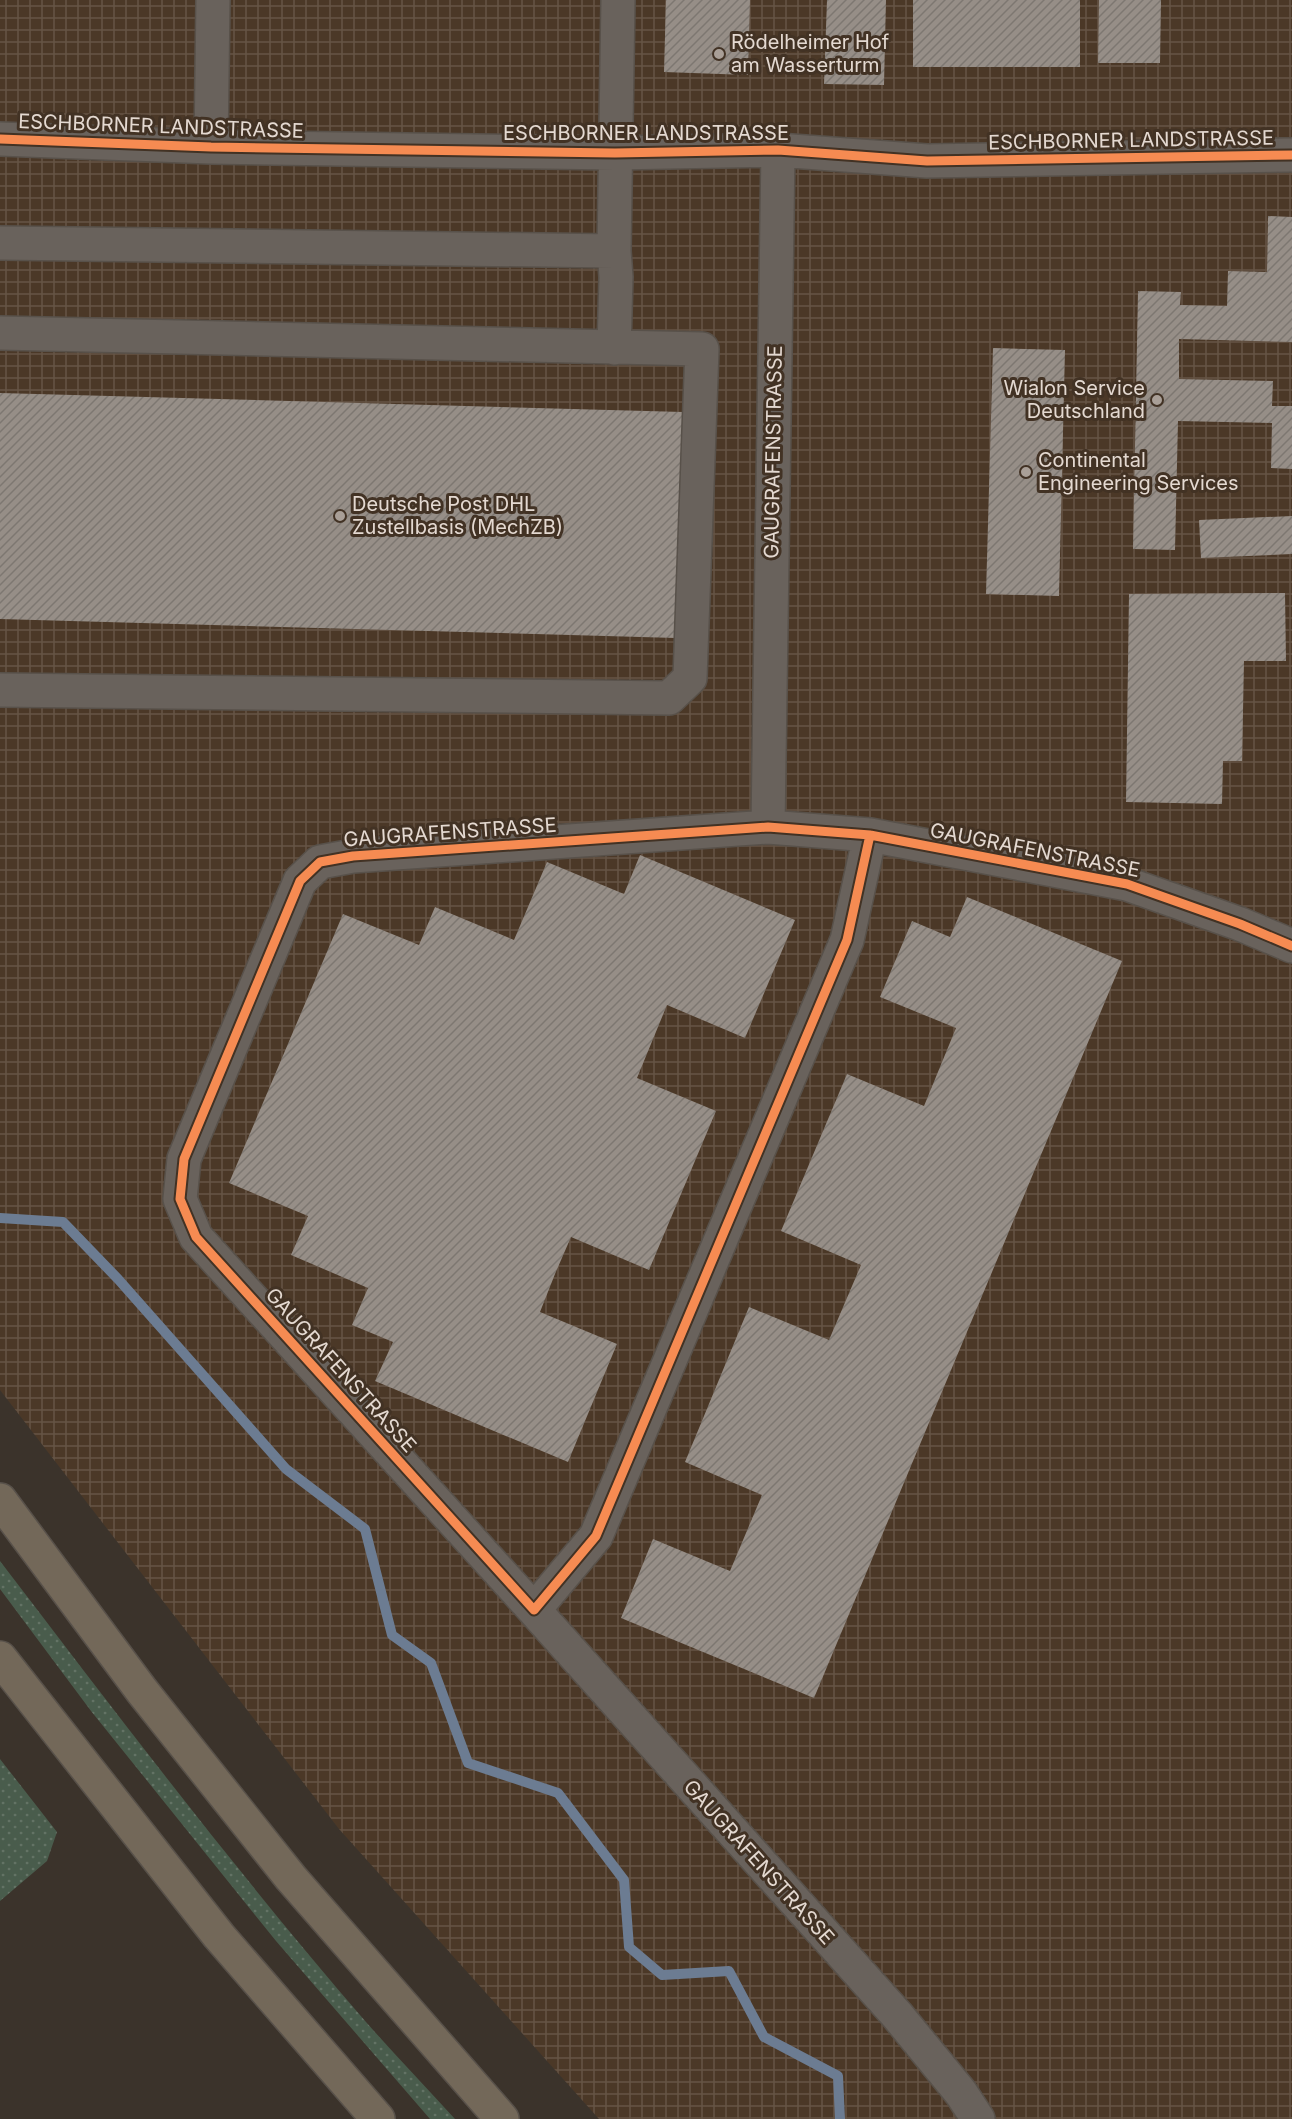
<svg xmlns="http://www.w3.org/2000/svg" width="1292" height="2119" viewBox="0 0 1292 2119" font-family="Inter,sans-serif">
<defs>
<pattern id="industrial-grid" width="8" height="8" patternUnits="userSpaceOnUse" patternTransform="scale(1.5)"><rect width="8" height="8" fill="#4b3827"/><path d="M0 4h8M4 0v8" fill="none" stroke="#655445"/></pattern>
<pattern id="grass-dots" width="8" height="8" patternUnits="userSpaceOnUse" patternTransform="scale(1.5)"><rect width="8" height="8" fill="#495c4c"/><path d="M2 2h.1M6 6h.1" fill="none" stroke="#637365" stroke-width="1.8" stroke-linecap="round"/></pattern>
<pattern id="building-hatch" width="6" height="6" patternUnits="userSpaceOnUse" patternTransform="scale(1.5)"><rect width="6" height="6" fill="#968e87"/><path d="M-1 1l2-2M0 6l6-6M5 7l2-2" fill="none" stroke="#7d7771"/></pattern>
</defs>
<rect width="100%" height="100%" fill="#3b332b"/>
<path fill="url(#industrial-grid)" d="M0 0H1292V2119H599L339 1829 0 1390Z"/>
<path fill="url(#grass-dots)" d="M0 1561C119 1717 238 1874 366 2022 395 2055 426 2087 455 2119H430L276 1941 91 1711 0 1589Z
M0 1759 57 1832 47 1861 0 1901Z"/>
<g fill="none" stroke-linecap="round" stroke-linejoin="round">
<path stroke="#6c7c92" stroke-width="10" d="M0 1218 63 1222 118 1279 286 1469 365 1529 392 1635 431 1663 468 1763 558 1793 624 1880 629 1947 662 1975 729 1971 764 2037 838 2076 840 2119"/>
</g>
<path fill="url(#building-hatch)" d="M666 0H750L748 75 664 72Z
M827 0H886L884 85 824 84Z
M913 0H1080V67H913Z
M1099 0H1161L1160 63H1098Z
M1268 216 1292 217V342L1179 339V379L1273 381 1272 406H1292V469L1271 468 1272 423 1178 421 1175 550 1133 549 1138 291 1181 292 1180 305 1227 306 1228 271 1267 272Z
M993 348 1065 350 1059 596 986 594Z
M0 393 683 412 676 638 0 619Z
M1292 516V554L1201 558 1199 520Z
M1285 593 1286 661H1244L1242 761H1223L1222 804 1126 802 1129 594Z
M640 855 795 920 745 1038 667 1005 637 1078 716 1111 649 1270 571 1237 555 1274 540 1312 617 1344 568 1462 375 1381 393 1342 352 1325 368 1288 291 1255 308 1216 229 1183 343 914 419 945 435 907 514 940 547 862 624 894Z
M967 897 1122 961 814 1698 621 1618 653 1539 730 1571 762 1495 685 1462 749 1307 829 1340 861 1265 781 1231 847 1074 924 1106 956 1028 880 997 912 921 950 937Z"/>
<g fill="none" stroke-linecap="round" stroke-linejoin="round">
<defs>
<path id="minor" d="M0 139 211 147 615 153 778 150 927 161 1292 155
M211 147 213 0
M0 243 614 251 618 0
M0 333 702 349 690 678 669 698 0 690
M614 348 616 277 614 251
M768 827 778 150
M870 835 847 940 596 1536 534 1610 196 1237 180 1199 184 1159 300 881 320 862 353 856 768 827 870 835 1127 884 1240 924 1292 946
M534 1610 897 2015 961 2093 978 2119"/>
<path id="highway" d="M0 1500 142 1691 291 1878 502 2119
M0 1658 219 1936 378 2119"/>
</defs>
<use href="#minor" stroke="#58514a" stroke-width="36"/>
<use href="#highway" stroke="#58514a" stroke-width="36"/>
<use href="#minor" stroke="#69625c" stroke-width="33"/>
<use href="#highway" stroke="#736859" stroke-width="33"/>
<defs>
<path id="cycleway" d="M0 139 211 147 615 153 778 150 927 161 1292 155
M870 835 847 940 596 1536 534 1610 196 1237 180 1199 184 1159 300 881 320 862 353 856 768 827 870 835 1127 884 1240 924 1292 946"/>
</defs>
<use href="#cycleway" stroke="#423224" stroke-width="13"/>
<use href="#cycleway" stroke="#f68b52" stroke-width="9"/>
</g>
<g fill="#a99f97" stroke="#423224" stroke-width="2">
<circle cx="719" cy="54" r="6"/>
<circle cx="1157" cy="400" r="6"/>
<circle cx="1026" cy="472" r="6"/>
<circle cx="340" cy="516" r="6"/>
</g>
<g text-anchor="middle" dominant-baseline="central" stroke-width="6" stroke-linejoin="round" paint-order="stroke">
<g font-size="20" fill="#e4d9d1" stroke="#423224" text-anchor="start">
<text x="731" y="42">Rödelheimer Hof<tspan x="731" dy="23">am Wasserturm</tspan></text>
<text x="1145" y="388" text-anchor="end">Wialon Service<tspan x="1145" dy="23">Deutschland</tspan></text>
<text x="1038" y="460">Continental<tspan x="1038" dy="23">Engineering Services</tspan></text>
<text x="352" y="504">Deutsche Post DHL<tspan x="352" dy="23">Zustellbasis (MechZB)</tspan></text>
</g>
<g font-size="20" fill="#e4d9d1" stroke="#423224">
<text transform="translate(161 126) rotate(2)">ESCHBORNER LANDSTRASSE</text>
<text x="646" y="133">ESCHBORNER LANDSTRASSE</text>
<text transform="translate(1131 140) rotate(-1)">ESCHBORNER LANDSTRASSE</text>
<text transform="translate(773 452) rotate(-89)">GAUGRAFENSTRASSE</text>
<text transform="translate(450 832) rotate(-4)">GAUGRAFENSTRASSE</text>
<text transform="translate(1035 850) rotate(11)">GAUGRAFENSTRASSE</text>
<text transform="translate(341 1370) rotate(48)">GAUGRAFENSTRASSE</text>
<text transform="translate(759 1862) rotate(48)">GAUGRAFENSTRASSE</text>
</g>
</g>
</svg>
